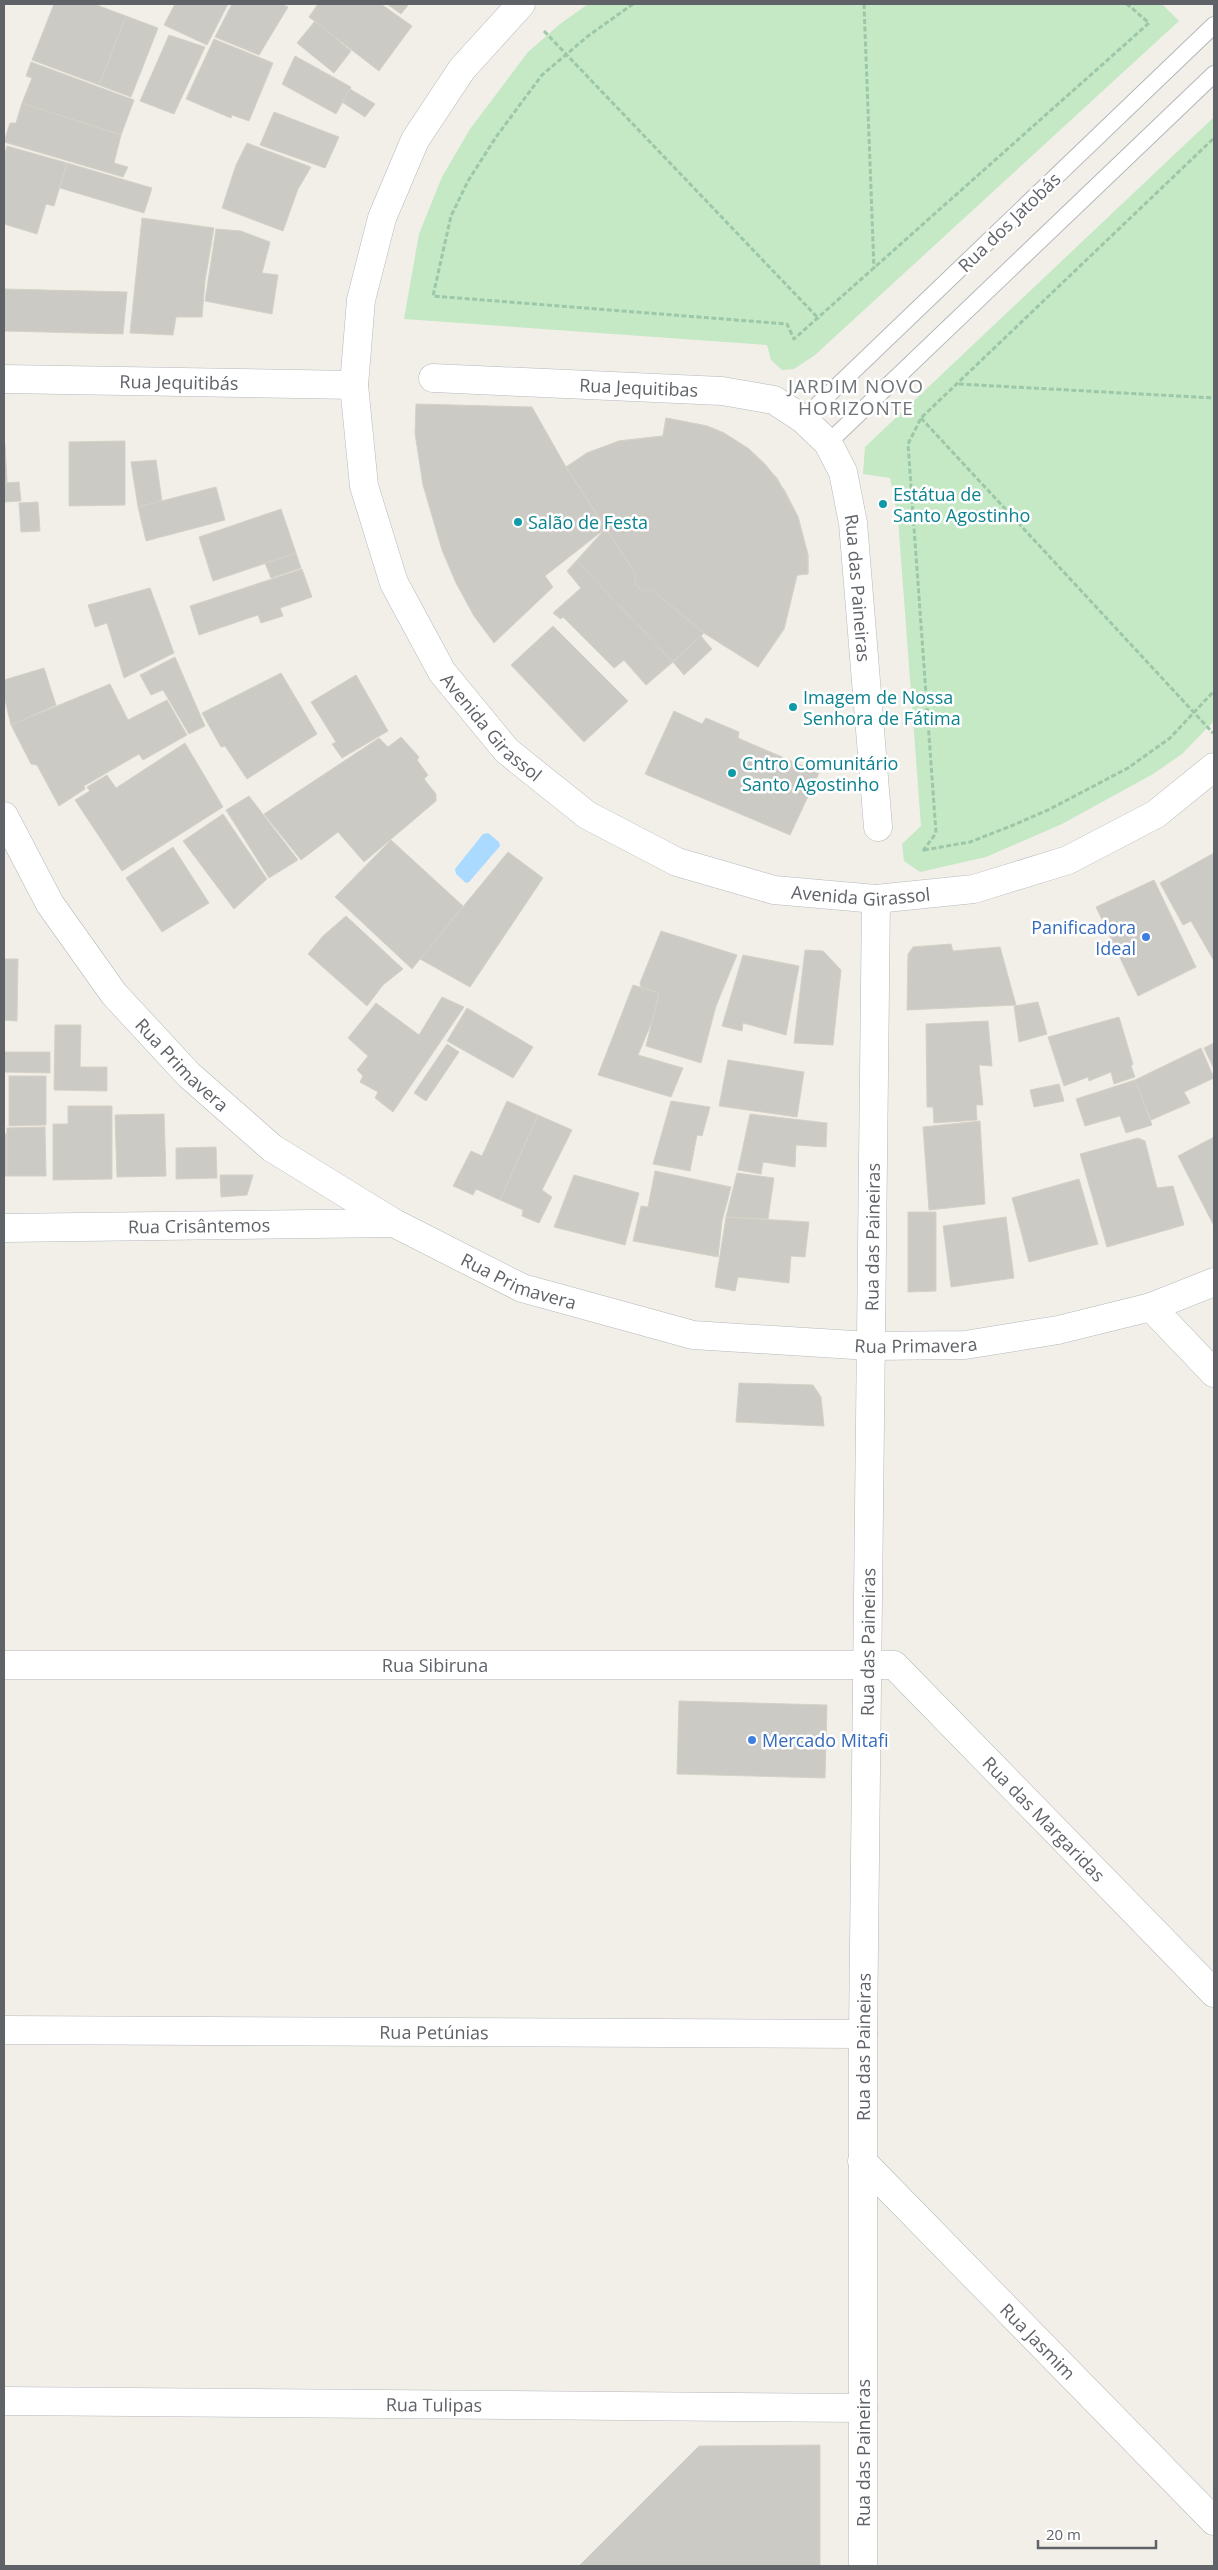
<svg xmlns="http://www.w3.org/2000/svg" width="1218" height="2570" viewBox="0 0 1218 2570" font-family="'Open Sans',sans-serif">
<rect width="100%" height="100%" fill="#f1efe8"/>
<path fill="#c5e8c5" d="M588 4H1162L1179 21 815 355 794 369 782 370 771 360 767 345 404 319 419 234 442 177 470 129 528 52 560 24Z
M1214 117V721L1182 754 1153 774 1062 824 986 857 920 872 904 861 902 844 921 826 898 519 890 478 863 474 865 447Z"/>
<path fill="#aadaff" d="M488 833 499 842 500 846 469 882 466 883 456 874 455 869 483 834Z"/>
<path fill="#cccac5" stroke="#d6d1c6" d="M54 4H94L126 16 99 85 32 60Z
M175 4H228L207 45 164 25Z
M232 4H281L288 7 259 55 215 37Z
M318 4H381L412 26 379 71 309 17Z
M387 4H409L401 14Z
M126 16 158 28 131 97 99 85Z
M315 21 351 51 334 73 297 43Z
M169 35 205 47 174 114 140 101Z
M214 39 273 63 249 121 232 115 231 118 186 99Z
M295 56 351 87 336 114 282 84Z
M31 62 134 100 121 135 22 103 32 78 26 76Z
M350 89 375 104 365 117 342 102Z
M22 103 121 135 114 163 128 167 123 177 4 142 10 123H16Z
M274 112 339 137 325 168 260 145Z
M247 143 311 167 298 189 283 231 222 208 236 165Z
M7 146 67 163 54 206 46 204 37 234 4 224V157Z
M67 163 152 188 144 213 60 188Z
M142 218 214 228 205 281 202 317H176L173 335 130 333Z
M216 229 241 231 270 242 262 273 278 275 272 314 205 301Z
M4 289 127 292 123 334 4 331Z
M416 404 532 407 566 467 606 528 545 576 553 587 494 643 474 616 456 583 442 550 423 485 415 433Z
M666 418 707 426 724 433 749 449 766 465 785 491 798 517 808 555V574L797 575 784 629 758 667 704 633 646 685 624 660 614 668 563 617 561 619 553 613 581 588 567 571 606 528 566 467 587 453 619 441 663 436Z
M666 418 707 426 724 433 749 449 777 478 798 517 808 555V574L797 575 784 629 758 667 704 633 652 590 642 591 635 583 636 575 566 467 587 453 619 441 663 436Z
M125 441V505L69 506V442Z
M5 444 7 482H4V445Z
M156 460 162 501 138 507 131 462Z
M19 482 21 501 4 502V483Z
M216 487 225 520 146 541 138 507Z
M38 502 40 531 21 532 19 503Z
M281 509 296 553 213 581 199 537Z
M606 528 636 575 635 583 642 591 652 590 704 633 673 662 577 561Z
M296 553 301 568 271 578 265 563Z
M577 561 673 662 646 685 624 660 614 668 563 617 561 619 553 613 581 588 567 571Z
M302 569 312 597 280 608 283 616 261 623 258 615 199 635 190 606Z
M150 588 174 653 124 678 107 623 95 627 88 605Z
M553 626 628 701 584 742 511 665Z
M701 636 712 649 684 675 673 662Z
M175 657 205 726 189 734 163 690 151 695 140 675Z
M44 668 56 705 11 725 4 696V680Z
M281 673 317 734 247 779 225 746 221 747 202 713Z
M356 675 388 731 342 758 332 744 336 742 311 702Z
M110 684 128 720 167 700 187 735 143 760 139 754 84 786 85 789 59 806 37 765 31 764 11 725Z
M674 711 702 724 706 718 739 732 738 738 819 773 790 835 645 774Z
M401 737 419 757 417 760 428 775 424 779 436 794V801L364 862 338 832 301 860 264 814 379 738 388 747Z
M185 743 223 807 122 871 75 800 90 791 87 787 107 775 116 788Z
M249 796 298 860 269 878 226 810Z
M223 814 267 879 234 909 183 841Z
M391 840 463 906 412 969 335 897Z
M173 847 209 903 162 932 126 878Z
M508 852 543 878 470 987 420 959Z
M1214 853V961L1191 921 1183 925 1160 883Z
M1154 880 1196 967 1138 996 1096 907Z
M346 916 403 969 383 985 367 1006 308 954 323 936Z
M661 931 737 955 716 1006 701 1063 646 1046 659 993 641 987 640 983Z
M951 944 953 951 1000 947 1016 1005 907 1010 908 954 913 947Z
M805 950 823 951 841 970 833 1045 794 1043Z
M743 955 799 966 786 1035 743 1023 742 1031 722 1026Z
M4 959H18L17 1021 4 1020Z
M633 985 659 993 653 1019 638 1055 683 1068 671 1097 598 1075Z
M442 997 464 1007 393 1112 375 1098 378 1092 360 1082 363 1076 357 1070 368 1056 348 1038 376 1003 419 1035Z
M1038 1002 1047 1034 1019 1042 1014 1006Z
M467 1008 533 1047 513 1078 447 1041Z
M1119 1017 1133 1064 1131 1066 1135 1077 1114 1084 1111 1072 1089 1081 1088 1077 1064 1086 1048 1037Z
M988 1021 992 1066 979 1065 983 1105H976L977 1120 934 1123 933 1107H927L926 1024Z
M55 1025H81L80 1067H107V1091L54 1090Z
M1214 1043V1069L1204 1048Z
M447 1044 459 1052 426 1101 414 1093Z
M1201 1048 1214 1078 1184 1092 1190 1103 1151 1120 1135 1080Z
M4 1052H50V1073L4 1072Z
M728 1060 804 1072 797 1117 719 1106Z
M9 1076H46V1125L9 1126Z
M1135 1080 1152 1125 1126 1133 1120 1116 1085 1126 1076 1099Z
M1059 1084 1064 1101 1034 1107 1030 1090Z
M507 1101 538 1115 500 1200 476 1189 473 1195 453 1186 471 1151 482 1156Z
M671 1101 710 1107 702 1136 697 1135 690 1171 653 1164Z
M68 1106H112V1179L53 1180V1124H68Z
M164 1114 166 1176 117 1177 115 1115Z
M750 1114 827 1123 826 1147 796 1145 795 1167 763 1162 761 1174 738 1170Z
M538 1115 572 1130 542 1190 552 1197 539 1223 522 1216 523 1210 500 1200Z
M980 1121 985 1204 929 1210 923 1127Z
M45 1127 46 1176H7V1128Z
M4 1134H7V1176H4Z
M1214 1137V1226L1178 1156Z
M1138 1138 1145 1141 1157 1188 1173 1186 1184 1225 1107 1247 1080 1154Z
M216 1147 217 1178 176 1179V1148Z
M655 1171 731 1187 722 1221 718 1257 633 1241 641 1206 648 1207Z
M737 1173 774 1178 768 1219 726 1217Z
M220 1175H253L247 1195 221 1197Z
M574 1175 639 1193 625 1245 554 1227Z
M1079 1179 1098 1244 1029 1262 1012 1198Z
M908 1212H936V1291L908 1292Z
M726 1217 809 1222 805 1257 791 1256 789 1283 738 1277 735 1291 715 1287Z
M1006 1217 1014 1278 951 1287 943 1226Z
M739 1383 813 1385 821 1397 824 1426 736 1422Z
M679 1701 827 1705 825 1778 677 1774Z
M820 2445V2566H579L699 2446Z"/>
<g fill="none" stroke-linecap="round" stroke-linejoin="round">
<defs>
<path id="service" d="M803 419 1214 25
M828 443 1214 74"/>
<g id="minor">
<path id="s1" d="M521 4 462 69 415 140 382 218 361 300 354 385 364 486 394 583 442 672 507 751 587 815 677 862 774 890 876 899 974 889 1068 860 1156 814 1214 767"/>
<path id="s2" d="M433 378 722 391 774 400 803 419 828 443 843 472 853 523 878 827"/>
<path id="s3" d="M4 379 354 385"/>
<path id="s4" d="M4 816 50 904 114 994 189 1075 272 1148 394 1223 522 1288 693 1335 870 1346 965 1345 1058 1330 1151 1307 1214 1282"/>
<path id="s5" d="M4 1228 394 1223"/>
<path d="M1151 1307 1214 1373"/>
<path id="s6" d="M4 1665H894L1214 1993"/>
<path id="s7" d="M4 2030 863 2034"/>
<path id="s8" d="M862 2161 1214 2521"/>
<path id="s9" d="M4 2401 863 2408"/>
<path id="s10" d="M863 2566V2034L876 899"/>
</g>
</defs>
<use href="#service" stroke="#b5b8bc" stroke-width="18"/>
<use href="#minor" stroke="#b5b8bc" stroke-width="29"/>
<path stroke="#9cc7a9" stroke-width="3" stroke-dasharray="5 2.5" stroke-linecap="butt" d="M633 4 588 36 542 75 496 137 468 181 451 216 433 296 787 324 794 339 1149 23 1127 4
M864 4 874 269
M544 31 819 319
M959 384 1214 398
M921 418 1213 733
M924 850 970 842 1011 826 1050 809 1128 768 1170 738 1214 691
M923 851 936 833 908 444 921 418 1214 138"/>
<use href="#service" stroke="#fff" stroke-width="16"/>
<use href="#minor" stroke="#fff" stroke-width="28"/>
</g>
<g fill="#0f9aa8" stroke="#fff" stroke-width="2">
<circle cx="883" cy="504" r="5"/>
<circle cx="518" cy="522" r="5"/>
<circle cx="793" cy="707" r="5"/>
<circle cx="732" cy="773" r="5"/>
</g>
<g fill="#3f7fe0" stroke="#fff" stroke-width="2">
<circle cx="1146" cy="937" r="5"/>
<circle cx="752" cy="1740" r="5"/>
</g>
<g text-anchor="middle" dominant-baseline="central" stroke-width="5" stroke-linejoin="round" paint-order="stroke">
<g font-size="18" fill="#5f6368" stroke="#fff">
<text transform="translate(1009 222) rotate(-44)">Rua dos Jatobás</text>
<text stroke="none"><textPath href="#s3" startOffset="175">Rua Jequitibás</textPath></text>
<text stroke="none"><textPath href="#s2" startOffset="206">Rua Jequitibas</textPath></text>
<text stroke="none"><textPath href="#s2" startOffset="561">Rua das Paineiras</textPath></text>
<text stroke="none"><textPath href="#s1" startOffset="806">Avenida Girassol</textPath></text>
<text stroke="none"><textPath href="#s1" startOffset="1226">Avenida Girassol</textPath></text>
<text stroke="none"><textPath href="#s4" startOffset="308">Rua Primavera</textPath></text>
<text stroke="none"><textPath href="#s5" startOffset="195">Rua Crisântemos</textPath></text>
<text stroke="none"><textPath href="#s10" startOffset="1329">Rua das Paineiras</textPath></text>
<text stroke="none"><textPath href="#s4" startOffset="712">Rua Primavera</textPath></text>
<text stroke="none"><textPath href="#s4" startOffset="1118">Rua Primavera</textPath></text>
<text stroke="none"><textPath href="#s10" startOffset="924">Rua das Paineiras</textPath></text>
<text stroke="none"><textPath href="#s6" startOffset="431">Rua Sibiruna</textPath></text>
<text stroke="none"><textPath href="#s6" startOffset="1105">Rua das Margaridas</textPath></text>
<text stroke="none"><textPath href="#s7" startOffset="430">Rua Petúnias</textPath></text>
<text stroke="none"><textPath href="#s10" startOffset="519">Rua das Paineiras</textPath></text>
<text stroke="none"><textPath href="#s8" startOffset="252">Rua Jasmim</textPath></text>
<text stroke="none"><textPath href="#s9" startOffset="430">Rua Tulipas</textPath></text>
<text transform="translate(863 2453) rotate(-90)">Rua das Paineiras</text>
</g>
<g font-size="18" fill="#0d838f" stroke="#fff" text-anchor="start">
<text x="893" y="494">Estátua de<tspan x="893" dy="21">Santo Agostinho</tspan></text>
<text x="528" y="522">Salão de Festa</text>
<text x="803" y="697">Imagem de Nossa<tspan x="803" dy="21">Senhora de Fátima</tspan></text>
<text x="742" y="763">Cntro Comunitário<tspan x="742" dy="21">Santo Agostinho</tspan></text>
</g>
<g font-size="18" fill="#366cbe" stroke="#fff" text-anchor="end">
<text x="1136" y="927">Panificadora<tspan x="1136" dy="21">Ideal</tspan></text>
<text x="762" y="1740" text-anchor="start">Mercado Mitafi</text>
</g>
<g font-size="19" letter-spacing="1" fill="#70757a" stroke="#fff">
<text x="856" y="386">JARDIM NOVO<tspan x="856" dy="22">HORIZONTE</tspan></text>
</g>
</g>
<rect width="1218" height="2570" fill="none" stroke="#5f6368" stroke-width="10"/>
<path d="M1038 2540v8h118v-8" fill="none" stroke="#5f6368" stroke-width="2.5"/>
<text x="1046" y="2540" font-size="15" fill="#5f6368" stroke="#ffffff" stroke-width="4" paint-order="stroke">20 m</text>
</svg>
